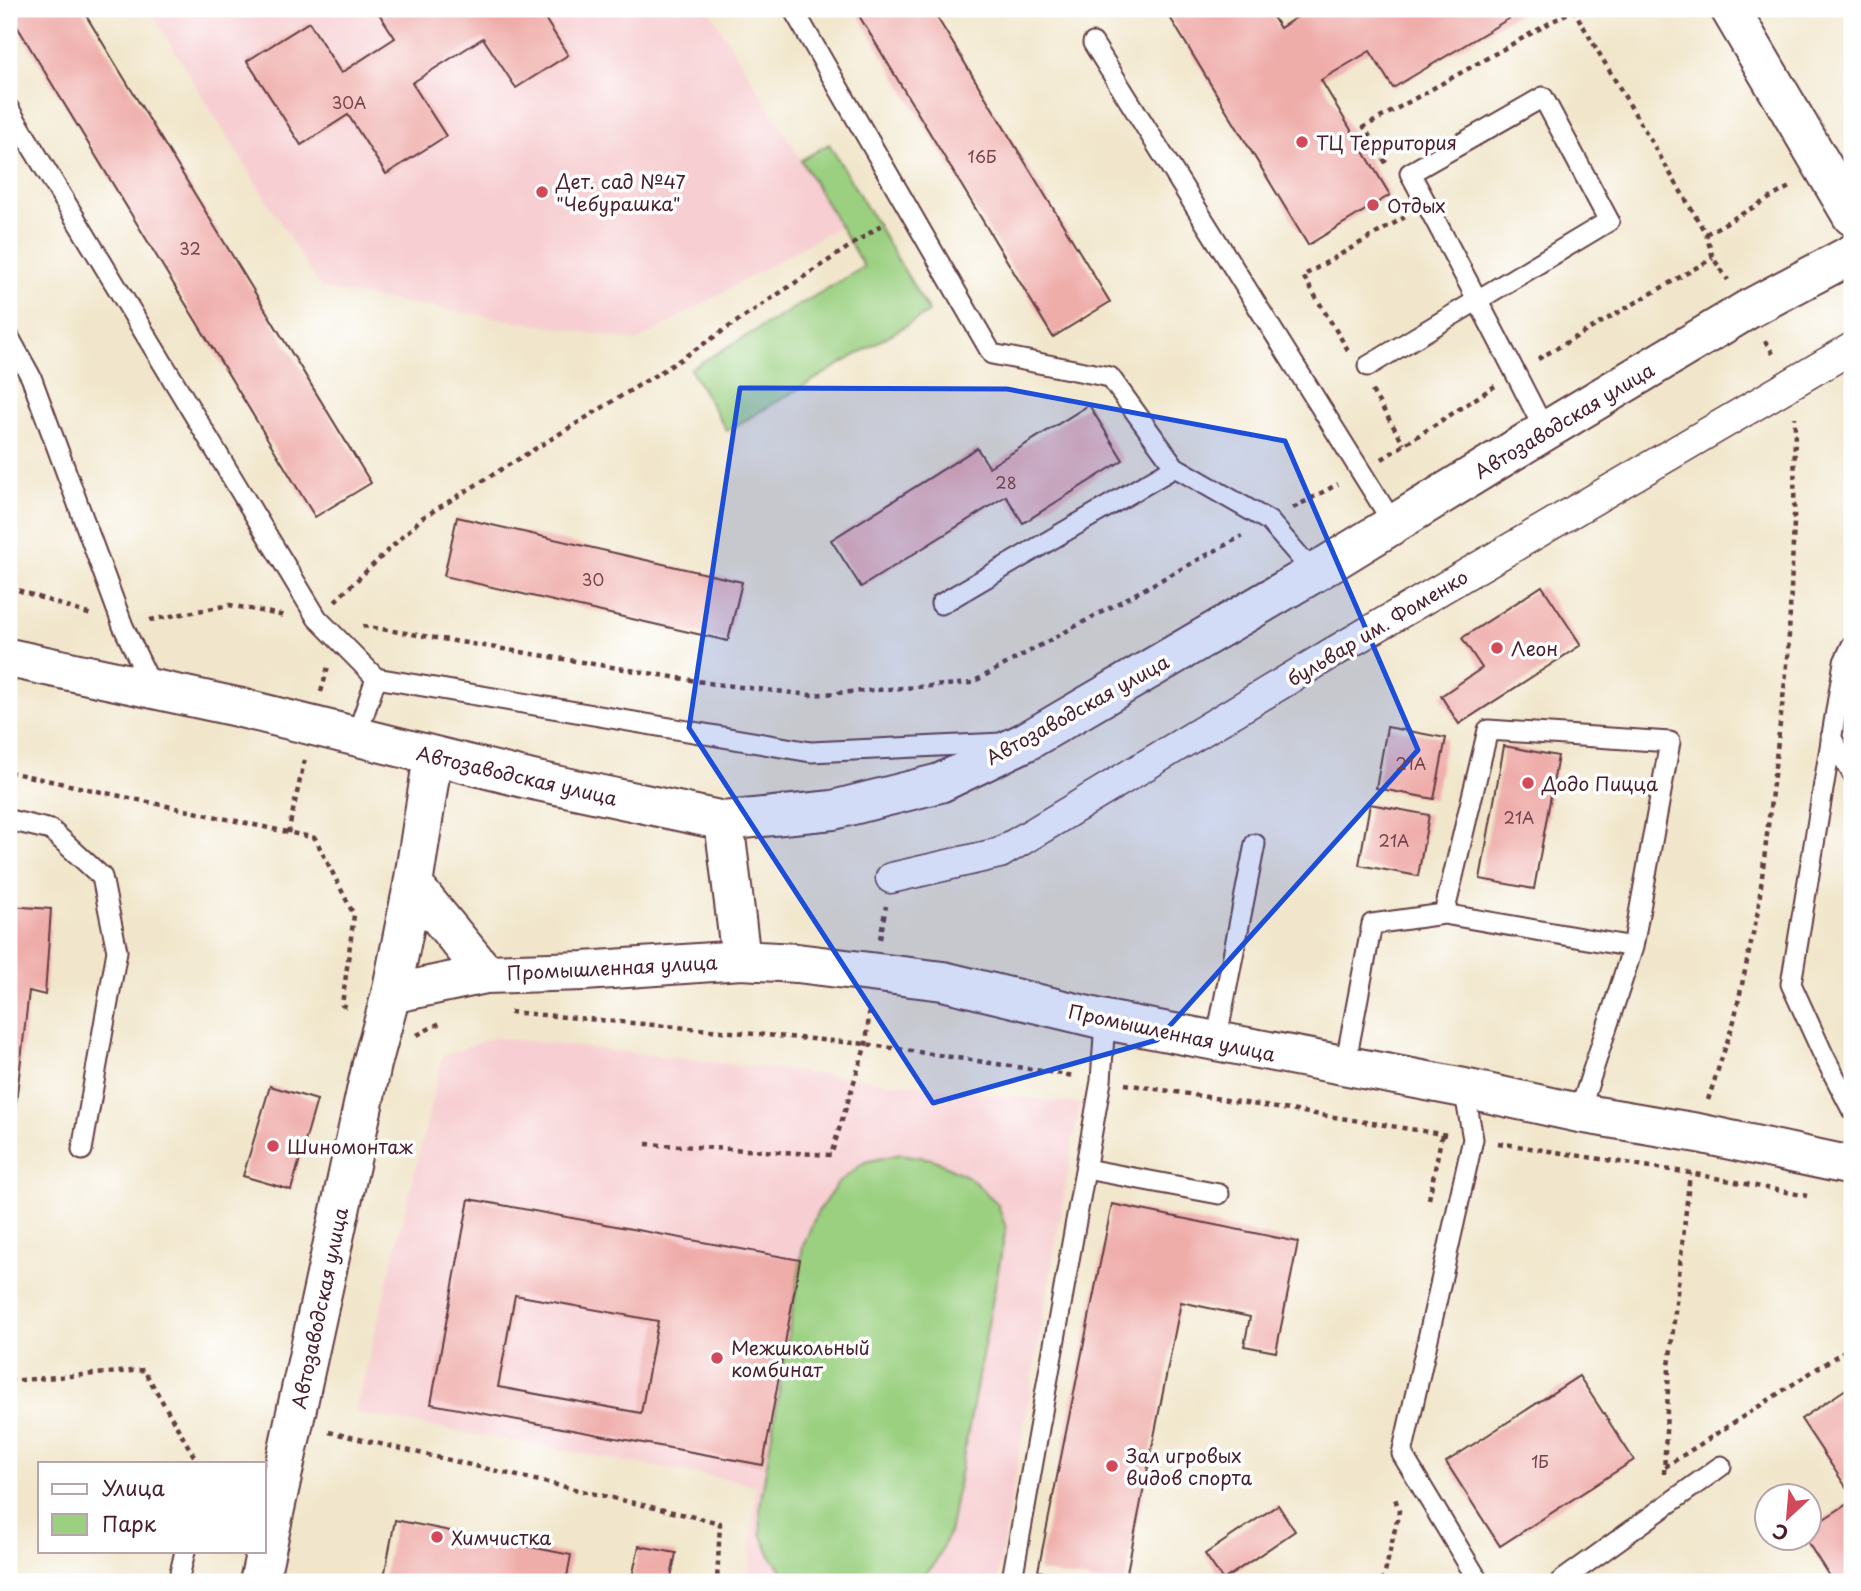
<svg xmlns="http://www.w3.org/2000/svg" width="1861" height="1591" viewBox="0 0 1861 1591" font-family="'Playpen Sans',sans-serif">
<rect width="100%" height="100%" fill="#fff"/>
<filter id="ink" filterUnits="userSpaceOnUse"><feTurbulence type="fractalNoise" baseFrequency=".0143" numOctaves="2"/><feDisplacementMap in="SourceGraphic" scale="14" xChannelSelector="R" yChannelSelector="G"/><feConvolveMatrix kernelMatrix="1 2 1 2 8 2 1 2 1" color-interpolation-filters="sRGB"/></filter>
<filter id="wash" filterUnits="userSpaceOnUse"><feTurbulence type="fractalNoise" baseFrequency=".00686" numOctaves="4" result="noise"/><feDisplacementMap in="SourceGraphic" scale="28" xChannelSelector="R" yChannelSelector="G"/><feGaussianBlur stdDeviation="1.57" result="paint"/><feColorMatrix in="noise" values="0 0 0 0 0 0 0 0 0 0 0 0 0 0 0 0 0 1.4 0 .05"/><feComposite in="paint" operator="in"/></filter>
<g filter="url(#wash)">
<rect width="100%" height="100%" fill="#f1e6cb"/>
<path fill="#f7cfd2" d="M149 9H709L841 225 637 341 321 289Z
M494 1037 1080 1104 997 1582H748L756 1485 355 1413 443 1056Z"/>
<path fill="#9bd081" stroke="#727856" stroke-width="2" d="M829 144 929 312 727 431 690 369 864 267 801 160Z
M900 1154 933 1159 970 1178 997 1203 1006 1228 949 1533 934 1565 916 1582H791L773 1560 761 1534 760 1506 803 1246 817 1213 838 1183 865 1162Z"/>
<g id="blocks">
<path fill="#efadaa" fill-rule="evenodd" d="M9 9H82L371 483 315 517 9 13Z
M376 9H539L568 55 516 88 483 38 412 83 446 136 386 174 348 115 301 145 247 61 309 22 341 73 395 38Z
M855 9H932L1110 302 1053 337Z
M1165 9H1268L1280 28 1309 9H1525L1393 88 1370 51 1321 80 1390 195 1308 245Z
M1089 405 1123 460 1023 523 1006 496 861 587 831 540 977 448 989 467Z
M457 517 742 582 728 641 444 576Z
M1542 586 1581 645 1459 724 1441 696 1482 668 1462 638Z
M1387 727 1446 738 1434 799 1376 788Z
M1504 746 1558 756 1534 889 1480 879Z
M1370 804 1429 815 1418 876 1359 865Z
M9 906 51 909 45 995 29 991 15 1111H9Z
M270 1086 317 1100 291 1190 243 1176Z
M469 1199 800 1260 763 1465 431 1404ZM515 1295 658 1321 641 1413 498 1387Z
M1112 1204 1298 1242 1276 1352 1244 1346 1250 1317 1181 1302 1125 1582H1097L1038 1571Z
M1579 1376 1634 1460 1500 1546 1446 1462Z
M1852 1385V1496L1801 1419Z
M1852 1501V1582H1833L1805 1538H1808V1529Z
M1278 1505 1295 1531 1223 1580 1205 1554Z
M395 1520 571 1555 566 1582H383Z
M639 1546 676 1553 670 1582H631Z"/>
</g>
</g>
<g filter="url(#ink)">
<use href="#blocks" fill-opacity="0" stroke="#633d43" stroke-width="2"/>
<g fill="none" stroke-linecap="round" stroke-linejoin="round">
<defs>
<path id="service" d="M793 9 992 354 1110 377 1175 467 1269 521 1314 573
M1093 43 1393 523
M9 109 317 618 376 678 811 752 1002 743
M9 337 31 377 123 626 153 689
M1368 366 1609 221 1543 97 1410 173C1456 259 1501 344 1545 431
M941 604 1175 467
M1852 645 1844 662 1791 984 1823 1054 1852 1110
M357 735 376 678
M1831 737 1852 773
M9 820 51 830 102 877 117 951 82 1150
M1216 1042 1255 844
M1345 1066 1372 924 1444 914 1633 947 1670 742 1488 730 1444 914
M1464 1088 1473 1139 1402 1454 1479 1582
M1579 1113 1633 947
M1086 1169 1219 1194
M1013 1574 1101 1081 1105 1020
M178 1582 185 1551
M1560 1582 1721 1466"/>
<path id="pedestrian" d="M891 878 1000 853 1332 653 1852 348"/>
<path id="minor" d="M259 1582 372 1064 391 994"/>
<path id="tertiary" d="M1730 9 1852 216
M9 658 237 707 528 779 724 821 833 810 940 783 1027 741 1314 573 1545 431 1747 310 1852 254
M433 756 413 885 486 974
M724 821 741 960
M413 885 391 994 486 974 584 971 741 960 797 963 943 981 1105 1020 1464 1088 1579 1113 1698 1133 1852 1166"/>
</defs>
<use href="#service" stroke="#633d43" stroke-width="23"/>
<use href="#pedestrian" stroke="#633d43" stroke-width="33"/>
<use href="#minor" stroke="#633d43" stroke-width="42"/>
<use href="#tertiary" stroke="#633d43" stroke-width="42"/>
<path stroke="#633d43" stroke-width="4.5" stroke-dasharray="5 5" stroke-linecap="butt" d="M1573 9 1706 234 1713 258 1728 280
M1386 163 1364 127 1573 10
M1706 234 1793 185
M1765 341 1775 357
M1348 350 1303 276 1405 217
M1538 359 1713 258
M1372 391 1404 444
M1382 459 1495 386
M1293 508 1338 484
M9 587 91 615
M335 601 422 518 672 365 886 222
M150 620 230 605 285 616
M363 626 715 684 810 695 971 683 1242 536
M321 692 328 667
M9 772 315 838 354 915 342 1005 350 1008
M288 833 305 758
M880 939 886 906
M510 1012 866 1044 1075 1076
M417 1035 440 1023
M1125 1084 1448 1135
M1708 1100 1734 1021 1758 911 1788 656 1794 522 1795 417
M1498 1143 1690 1173 1807 1196
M646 1144 831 1155 866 1044 870 1006
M1429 1199 1442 1134
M9 1381 144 1370 198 1463
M329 1432 720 1523 717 1582
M1665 1467 1852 1346
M1664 1474 1669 1367 1690 1173
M1383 1582 1399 1511 1395 1498"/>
<use href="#service" stroke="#fff" stroke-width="19"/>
<use href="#pedestrian" stroke="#fff" stroke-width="30"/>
<use href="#minor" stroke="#fff" stroke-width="38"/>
<use href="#tertiary" stroke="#fff" stroke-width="38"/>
</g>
</g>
<path fill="#1d4ed8" fill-opacity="0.2" stroke="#1d4ed8" stroke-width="5" stroke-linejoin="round" d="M740 388 1007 389 1285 441 1418 750 1157 1040 933 1103 689 728Z"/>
<g fill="#d1495b" stroke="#fff" stroke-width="2.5">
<circle cx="1302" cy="142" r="7"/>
<circle cx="542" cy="192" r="7"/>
<circle cx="1373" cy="205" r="7"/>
<circle cx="1497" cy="648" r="7"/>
<circle cx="1528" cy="783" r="7"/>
<circle cx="273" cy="1146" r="7"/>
<circle cx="717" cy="1358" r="7"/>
<circle cx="1112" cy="1466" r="7"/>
<circle cx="437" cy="1537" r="7"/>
</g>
<g text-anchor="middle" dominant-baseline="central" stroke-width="7" stroke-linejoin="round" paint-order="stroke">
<g font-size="16" fill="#73424b">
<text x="349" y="102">30А</text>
<text x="982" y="156">16Б</text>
<text x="190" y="248">32</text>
<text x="1006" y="482">28</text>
<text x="593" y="579">30</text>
<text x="1411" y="763">21А</text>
<text x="1519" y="817">21А</text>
<text x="1394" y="840">21А</text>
<text x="1540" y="1461">1Б</text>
</g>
<g font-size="19" fill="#4a1f2b" stroke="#fff" text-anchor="start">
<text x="1316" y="142">ТЦ Территория</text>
<text x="556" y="181">Дет. сад №47<tspan x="556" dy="22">"Чебурашка"</tspan></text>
<text x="1387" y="205">Отдых</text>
<text x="1511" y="648">Леон</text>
<text x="1542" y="783">Додо Пицца</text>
<text x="287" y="1146">Шиномонтаж</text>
<text x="731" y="1347">Межшкольный<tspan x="731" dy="22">комбинат</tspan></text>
<text x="1126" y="1455">Зал игровых<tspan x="1126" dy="22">видов спорта</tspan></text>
<text x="451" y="1537">Химчистка</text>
</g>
<g font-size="19" fill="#4a1f2b" stroke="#fff">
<text transform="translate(1564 420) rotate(-31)">Автозаводская улица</text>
<text transform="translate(1377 627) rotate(-31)">бульвар им. Фоменко</text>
<text transform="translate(1077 709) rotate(-29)">Автозаводская улица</text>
<text transform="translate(517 775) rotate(13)">Автозаводская улица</text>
<text transform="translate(612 967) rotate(-3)">Промышленная улица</text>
<text transform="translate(1172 1032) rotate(12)">Промышленная улица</text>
<text transform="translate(319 1308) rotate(-78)">Автозаводская улица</text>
</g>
</g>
<rect width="1861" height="1591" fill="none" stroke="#fff" stroke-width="35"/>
<rect x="38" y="1462" width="228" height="91" fill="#ffffff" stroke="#b7a5aa" stroke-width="2"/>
<rect x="52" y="1484" width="35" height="10" fill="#ffffff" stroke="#b7a5aa" stroke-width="2"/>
<text x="102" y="1496" font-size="21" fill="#4a1f2b">Улица</text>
<rect x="52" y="1514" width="35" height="21" fill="#9bd081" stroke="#b7a5aa" stroke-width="2"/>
<text x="102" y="1532" font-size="21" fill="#4a1f2b">Парк</text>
<g transform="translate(1788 1517) rotate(206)"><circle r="33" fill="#ffffff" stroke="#b7a5aa" stroke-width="2"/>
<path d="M0-5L12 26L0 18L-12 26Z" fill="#d1495b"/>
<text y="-10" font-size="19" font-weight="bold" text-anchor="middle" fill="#4a1f2b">С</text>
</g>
</svg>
